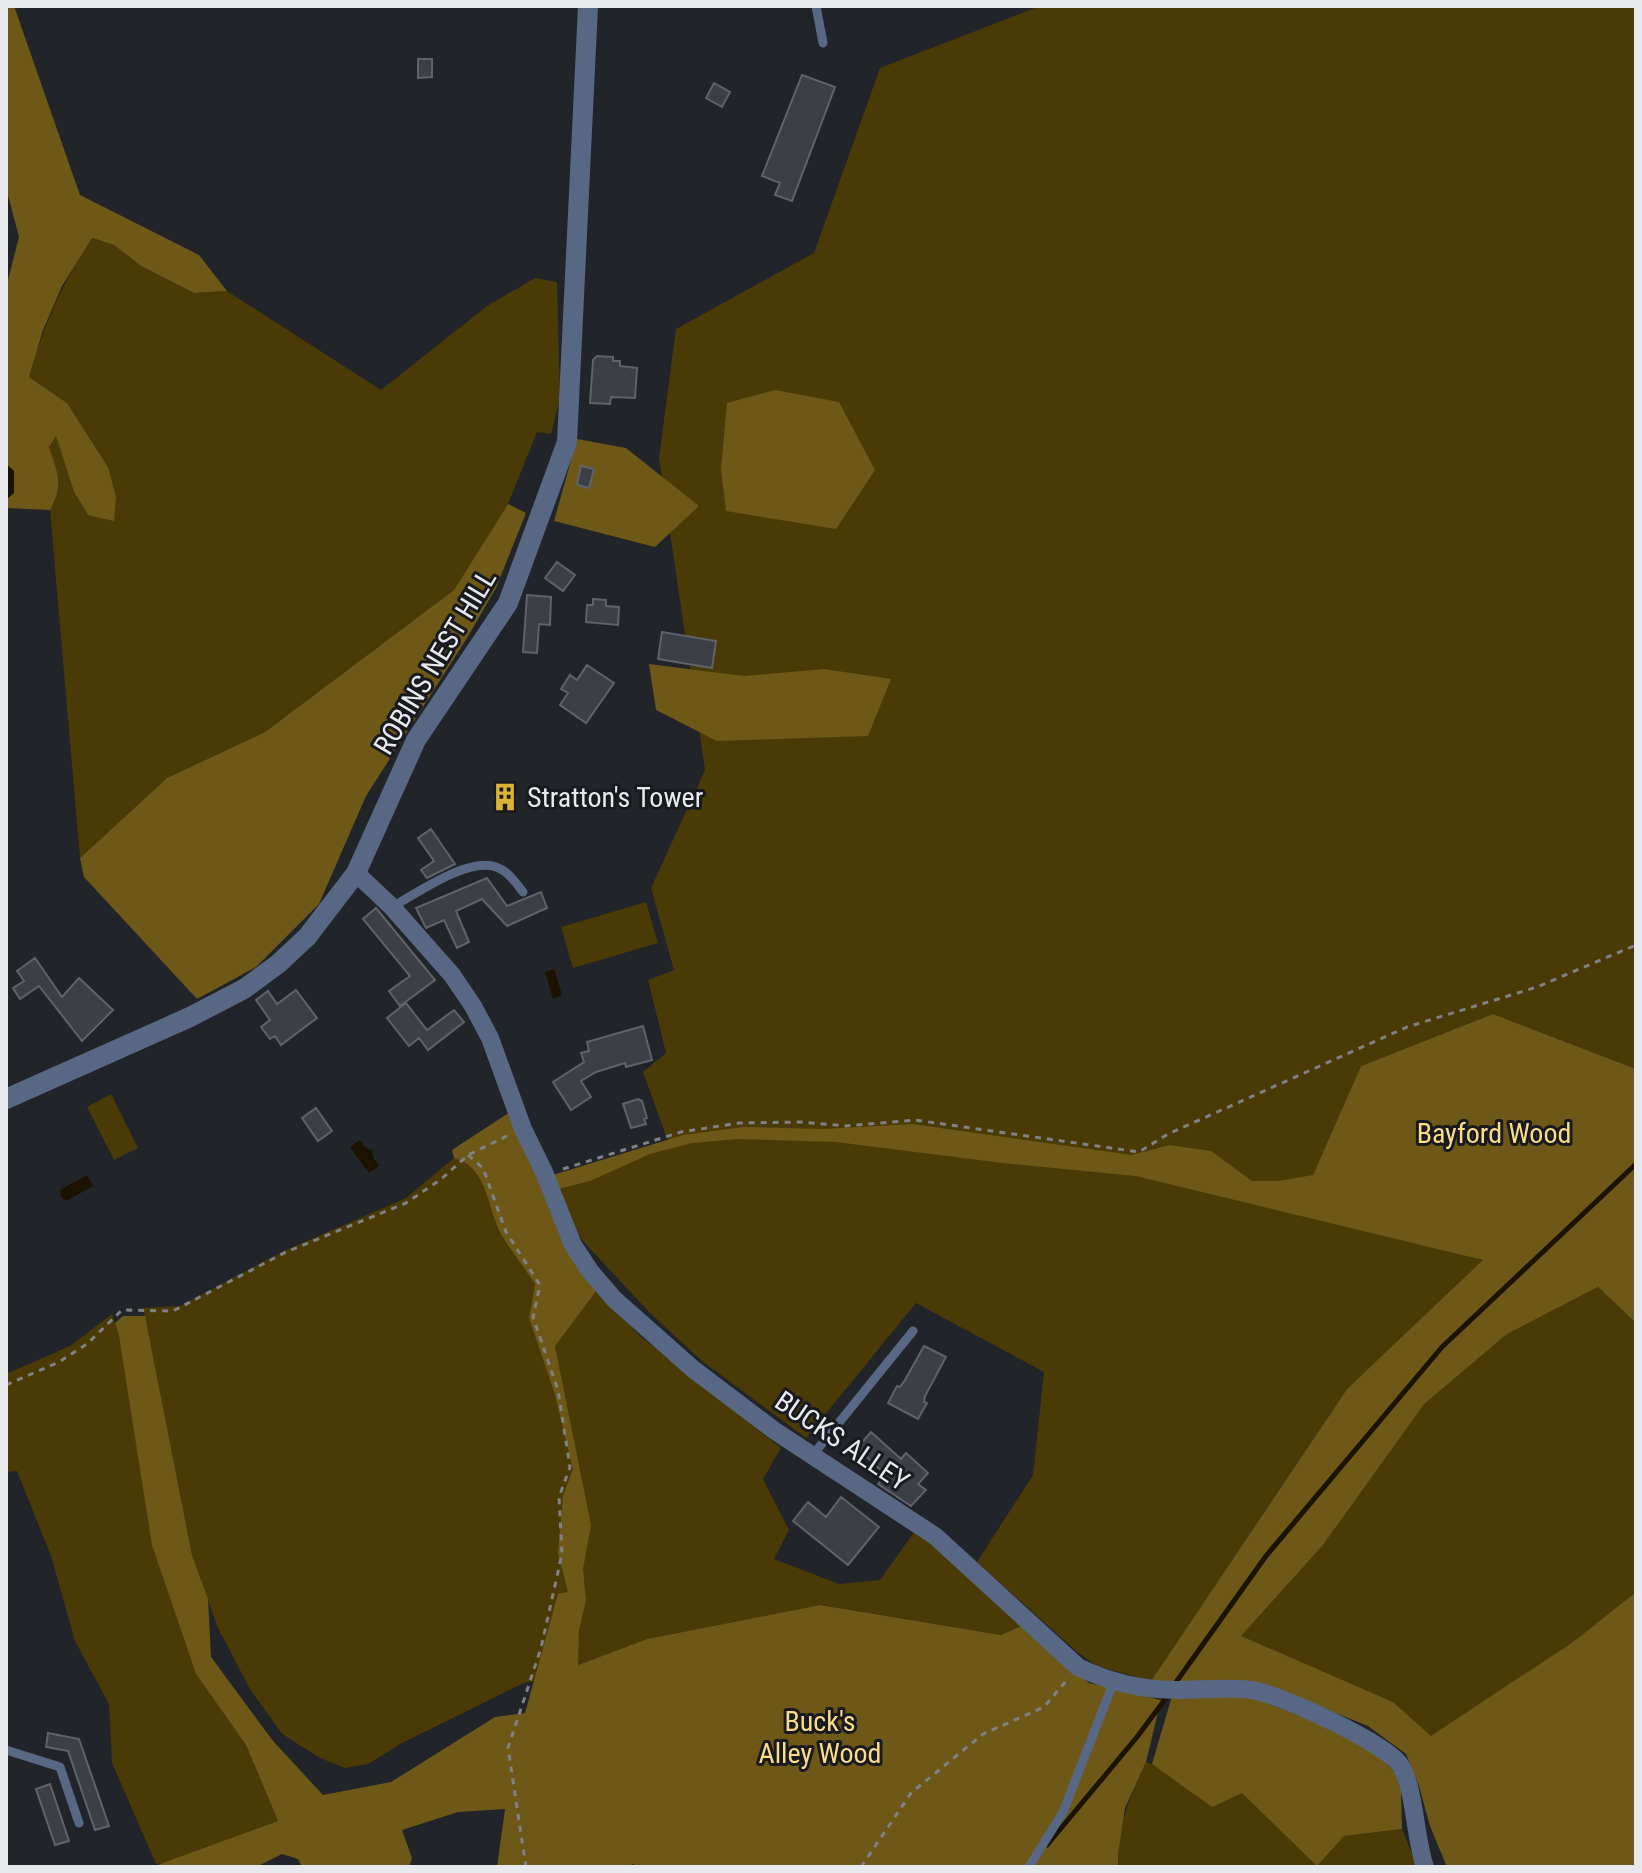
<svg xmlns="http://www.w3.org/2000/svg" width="1642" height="1873" viewBox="0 0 1642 1873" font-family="'Roboto Condensed',sans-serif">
<rect width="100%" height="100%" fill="#212429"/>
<path fill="#4a3a05" d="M1040 6H1636V1069L1493 1014 1361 1066 1307 1189 1484 1261 1347 1389 1151 1681 1097 1666 1077 1652 977 1562 1033 1475 1044 1372 916 1303 806 1438 702 1361 649 1312 581 1239 558 1189 669 1144 643 1072 666 1053 648 980 674 970 651 888 705 770 659 458 676 329 814 253 880 68Z
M91 238 114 245 141 266 194 293 227 291 381 390 487 306 535 278 557 282 560 398 551 434 537 432 508 504 454 590 265 732 167 778 80 858 50 510C64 485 58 473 49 447L56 435 74 492 88 515 108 467 67 403 29 377C45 321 61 287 91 238Z
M646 902 658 943 573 968 561 927Z
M111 1094 138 1148 114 1160 87 1107Z
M454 1158C489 1168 486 1208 502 1236 512 1252 524 1268 535 1284L529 1317 555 1345 597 1290 640 1336 781 1448 763 1479 789 1530 774 1559 839 1584 880 1580 915 1531 942 1549 1021 1626 1001 1635 820 1605 647 1639 535 1681 526 1682 402 1743 368 1764 345 1768 320 1758 282 1734 250 1689 218 1628 192 1555 143 1308 180 1306 282 1252 406 1198Z
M1598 1287 1636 1323V1592L1573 1642 1431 1737 1393 1702 1240 1636 1323 1545 1424 1403 1507 1334Z
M112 1314 119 1336 196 1674 246 1745 278 1821 169 1862 156 1864 112 1763 109 1704 75 1641 51 1556 17 1471 6 1472V1374L70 1346Z
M1146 1762 1242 1792 1317 1865 1343 1836 1402 1829 1417 1867H1118C1116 1829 1130 1796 1146 1762Z"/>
<path fill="#6d5817" d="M6 6H14L80 195 199 255 227 291 194 293 141 266 114 245 92 238 62 286 43 330 29 377 67 403 108 467 116 497 114 521 88 515 74 492 56 436 49 447C58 473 64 485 50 510L6 508V500L14 492V471L6 464V288L19 237 6 188Z
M775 390 839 402 875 470 836 529 726 511 721 469 727 403Z
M577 439 626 448 699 506 655 547 554 521Z
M508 504 526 513 496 588 467 638 366 796 319 904 256 967 197 999 84 877 80 858 167 778 265 732 454 590Z
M649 664 744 676 824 669 891 679 868 736 717 741 656 710Z
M1493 1014 1636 1069V1323L1598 1287 1507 1334 1424 1404 1323 1545 1241 1636 1393 1702 1431 1736 1573 1642 1636 1592V1867H1447L1430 1826 1419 1786 1406 1754 1368 1726 1268 1686 1248 1681H1151L1347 1389 1483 1260 1136 1176 1002 1163 836 1142 739 1139 692 1143 650 1154 590 1181 558 1189 553 1175 683 1135 743 1127 824 1129 912 1124 1132 1155 1169 1145 1211 1151 1252 1181H1279L1313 1175 1361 1066Z
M510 1112 597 1290 555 1346 591 1525 583 1569 586 1601 579 1630 578 1665 647 1639 820 1605 1001 1635 1021 1626 1089 1683 1161 1700 1146 1762 1125 1808 1118 1854V1867H640L632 1864 631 1867H497L505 1809 458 1812 402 1830 412 1858 409 1867H302L298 1859 282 1854 256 1867H152L278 1821 246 1745 196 1674 152 1545 119 1336 115 1323 123 1316H145L192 1555 208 1599 211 1657 273 1741 323 1795 391 1782 495 1717 525 1713 558 1594 568 1592 558 1553 563 1496 573 1469 554 1391 529 1318 535 1284C524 1268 512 1252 502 1236 486 1208 489 1168 454 1158L452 1150Z
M1172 1696H1249L1341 1732 1378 1754 1397 1775 1401 1791 1402 1829 1344 1836 1317 1866 1242 1793 1212 1807 1152 1764Z"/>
<path fill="#1b1200" d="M6 464 14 471V493L6 500Z
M554 969 562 995 553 999 545 972Z
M360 1140 365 1147 372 1150 373 1158 379 1166 369 1173 350 1147Z
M87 1175 93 1186 66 1201 61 1197 60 1190Z"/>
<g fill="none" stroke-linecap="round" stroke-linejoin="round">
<path stroke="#1b1200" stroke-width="5" d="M1174 1685 1266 1556 1442 1347 1636 1164
M1047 1845 1137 1737 1169 1694"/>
</g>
<path fill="#3c3f45" stroke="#5f6269" stroke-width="2" d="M418 59H432V77L418 78Z
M802 75 835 87 792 201 775 195 780 183 762 176Z
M714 83 730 92 722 107 706 98Z
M597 356 613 357V361H620V366L637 368 635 398 611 397 610 404 590 403 593 360Z
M581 466 594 469 589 488 577 485Z
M557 562 575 575 563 591 545 578Z
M527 595 551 597 550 625 539 624 537 653 523 652Z
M593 599 606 600V606L619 607 618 625 586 622 587 605H593Z
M662 632 716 641 712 668 658 659Z
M587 665 614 683 586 723 560 705 568 693 561 689 570 675 577 680Z
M494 798a11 11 0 1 1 22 0a11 11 0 1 1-22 0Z
M431 829 455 864 427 878 421 870 434 861 418 838Z
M487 878 507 906 541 892 547 908 507 926 482 899 456 911 469 942 457 948 444 920 426 928 416 908Z
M376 908 435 980 400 1006 389 991 410 976 363 919Z
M35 958 62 997 79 978 113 1010 82 1041 39 986 20 999 13 988 24 981 17 971Z
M296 990 317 1018 281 1045 275 1036 270 1039 261 1027 270 1020 256 1000 268 991 277 1004Z
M406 1003 427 1030 454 1010 464 1022 428 1050 419 1038 409 1046 387 1018Z
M643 1026 652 1060 626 1067 625 1063 596 1072 581 1081 591 1097 571 1110 553 1082 584 1062 581 1053 589 1051 587 1042Z
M638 1099 642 1101 647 1118 644 1119 646 1124 631 1128 623 1104Z
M316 1108 332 1131 318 1141 302 1118Z
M924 1346 946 1357 925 1396 924 1402 927 1403 918 1419 888 1403 897 1386 900 1387 905 1380Z
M871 1432 901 1459 906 1453 928 1473 918 1484 926 1490 911 1506 878 1484 886 1475 857 1448Z
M841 1497 879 1527 848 1565 793 1521 808 1502 826 1517Z
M48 1733 79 1739 109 1826 95 1830 68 1751 46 1747Z
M50 1784 69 1841 55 1845 36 1789Z"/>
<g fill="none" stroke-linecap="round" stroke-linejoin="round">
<path stroke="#7f8185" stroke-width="3" stroke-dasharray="6 6" stroke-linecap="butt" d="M468 1155 483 1168 506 1232 540 1285 533 1317 558 1390 570 1467 559 1497 562 1554 541 1648 508 1748 526 1867
M563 1169 681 1132 739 1123 801 1122 846 1126 915 1120 1139 1152 1168 1134 1407 1027 1537 987 1636 945
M6 1385 59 1362 87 1344 122 1310 173 1311 286 1252 406 1203 440 1180 468 1155 509 1135
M861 1867 911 1793 983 1734 1044 1707 1067 1680"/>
<path stroke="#586783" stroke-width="9" d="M816 6 823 43
M392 907C417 893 468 857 496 867 508 871 516 883 523 892
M812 1456 913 1331
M6 1750 60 1767 79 1823
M1029 1867 1063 1812 1114 1681"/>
<path stroke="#586783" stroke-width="18" d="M356 873 392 907 452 975 473 1006 490 1038 523 1129 544 1172 573 1245 590 1271 614 1299 693 1369 775 1431 935 1536 1078 1667C1109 1682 1144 1690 1178 1690 1202 1690 1228 1687 1251 1690 1278 1693 1388 1744 1401 1766 1415 1790 1415 1839 1425 1867"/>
<path stroke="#586783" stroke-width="20" d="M6 1099 190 1017 244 989 278 964 307 937 356 873 416 740 508 603 567 442 588 6"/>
</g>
<defs>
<symbol id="building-bare" viewBox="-9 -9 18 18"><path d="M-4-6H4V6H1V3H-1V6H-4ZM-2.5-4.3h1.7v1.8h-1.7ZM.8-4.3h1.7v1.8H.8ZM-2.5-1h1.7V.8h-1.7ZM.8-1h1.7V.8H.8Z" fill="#dbb233" stroke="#181a1f" stroke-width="2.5" paint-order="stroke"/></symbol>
</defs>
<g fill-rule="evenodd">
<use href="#building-bare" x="485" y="777" width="40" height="40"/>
</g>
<g text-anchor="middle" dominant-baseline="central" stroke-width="6" stroke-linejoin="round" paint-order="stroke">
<g font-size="28" fill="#e7e9ec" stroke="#181a1f">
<text transform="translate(435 662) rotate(-59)">ROBINS NEST HILL</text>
<text transform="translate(842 1441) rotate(34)">BUCKS ALLEY</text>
</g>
<g font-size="28" fill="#e7e9ec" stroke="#181a1f" text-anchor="start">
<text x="527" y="797">Stratton's Tower</text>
</g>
<g font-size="28" fill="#fbdd89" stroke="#181a1f">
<text x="1494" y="1133">Bayford Wood</text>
<text x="820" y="1721">Buck's<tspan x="820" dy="32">Alley Wood</tspan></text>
</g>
</g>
<rect width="1642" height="1873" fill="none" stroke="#e7e9ec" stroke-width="16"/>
</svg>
